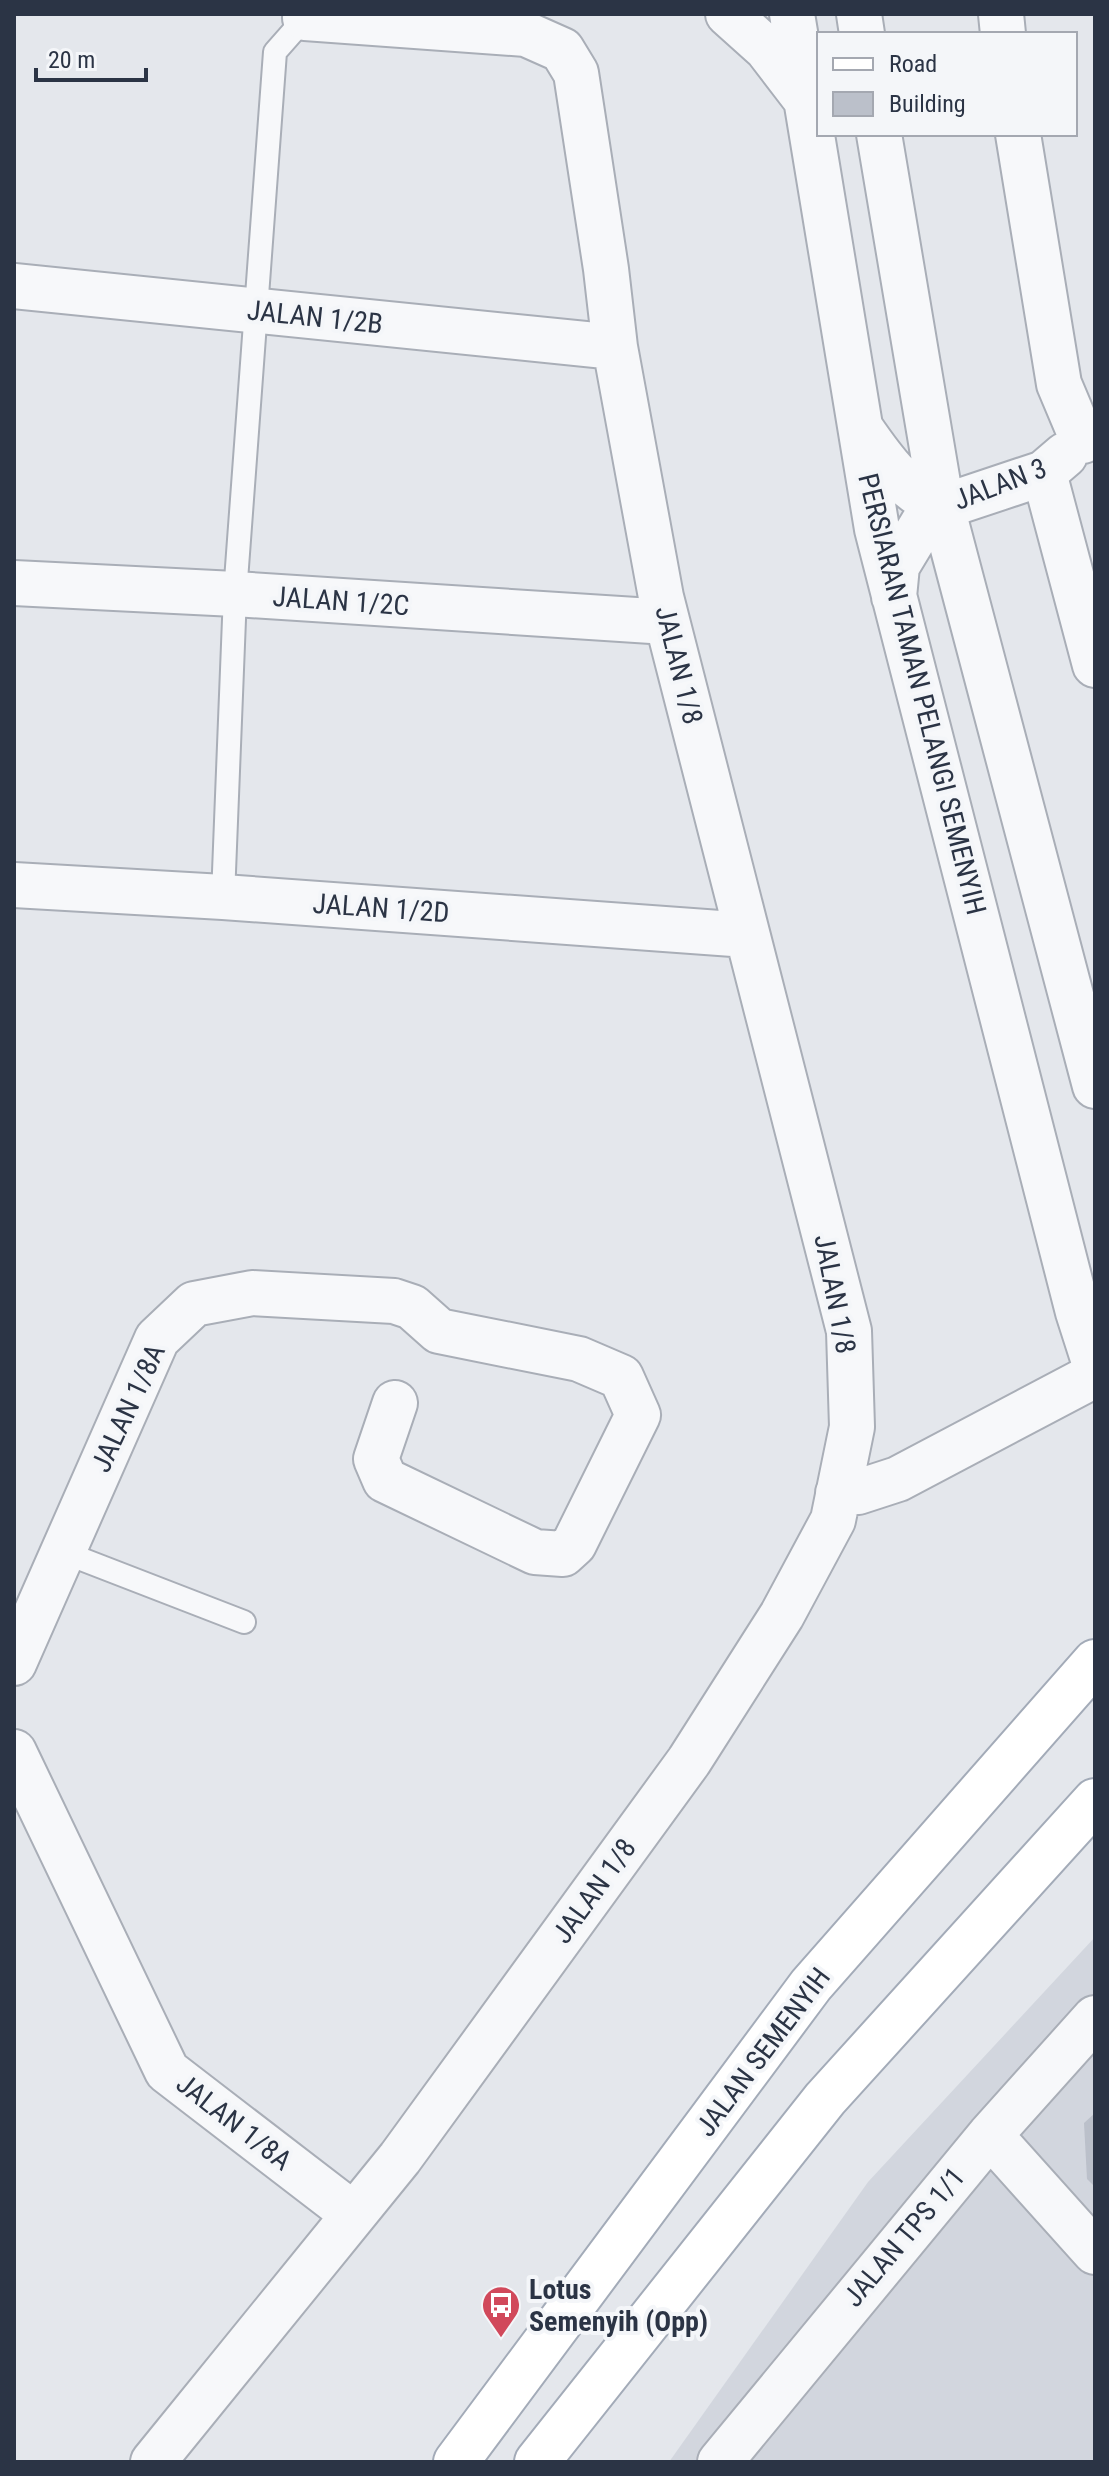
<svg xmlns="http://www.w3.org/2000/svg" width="1109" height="2476" viewBox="0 0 1109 2476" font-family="'Roboto Condensed',sans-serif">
<rect width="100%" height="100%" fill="#e4e7ec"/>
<path fill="#d2d6de" d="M1095 1937V2462H669L868 2182Z"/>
<path fill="#bbc0ca" d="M1095 2113V2187L1087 2179 1084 2123Z"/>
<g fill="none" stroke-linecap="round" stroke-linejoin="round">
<defs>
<path id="service" d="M223 897 235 594 275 52 305 18
M63 1552 244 1622"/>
<path id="minor" d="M1001 14 1003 34
M1018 134 1059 384 1083 441
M14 286 615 347
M1044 473 1095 665
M942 507 1044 473 1065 455
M14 583 235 594 667 622
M14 885 223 897 747 935
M838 1493 858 1492 898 1479 1095 1375
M14 1663 157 1339 194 1304 252 1293 394 1301 412 1307 439 1331 579 1359 621 1377 638 1415 574 1544 563 1554 535 1552 385 1480 376 1459 395 1403
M14 1752 167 2071 353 2214
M990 2135 1095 2252
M153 2462 400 2158 689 1761 782 1615 833 1520 852 1427 849 1331 661 597 615 347 606 269 576 73 562 50 526 34 305 18
M720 2462 990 2135 1095 2018"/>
<path id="tertiary" d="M728 14 767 49 803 96
M792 14 877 529 1078 1312 1095 1365
M859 14 862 34
M879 134 942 507 1095 1086
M862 430C884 462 905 491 942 507
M894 597 897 566 923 523 942 507"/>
<path id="primary" d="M456 2462 811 1985 1095 1662
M537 2462 825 2099 1095 1801"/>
</defs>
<use href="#service" stroke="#a9aeb7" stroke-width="26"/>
<use href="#minor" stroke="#a9aeb7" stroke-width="48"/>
<use href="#tertiary" stroke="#a9aeb7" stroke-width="48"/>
<use href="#primary" stroke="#a3abb8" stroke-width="48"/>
<use href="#service" stroke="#f7f8fa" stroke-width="22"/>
<use href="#minor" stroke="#f7f8fa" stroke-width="44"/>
<use href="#tertiary" stroke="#f7f8fa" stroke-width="44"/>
<use href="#primary" stroke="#fff" stroke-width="44"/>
</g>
<defs>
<symbol id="bus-pin" viewBox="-11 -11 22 30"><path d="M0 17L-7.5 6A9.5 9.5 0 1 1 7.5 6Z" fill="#d1495b" stroke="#f4f6f9"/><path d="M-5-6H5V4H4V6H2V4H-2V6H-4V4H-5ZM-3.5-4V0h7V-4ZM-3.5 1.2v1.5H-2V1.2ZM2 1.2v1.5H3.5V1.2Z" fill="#fff"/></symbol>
</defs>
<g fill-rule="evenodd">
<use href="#bus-pin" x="479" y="2283" width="44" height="60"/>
</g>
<g text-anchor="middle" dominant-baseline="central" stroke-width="8" stroke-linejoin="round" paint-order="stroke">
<g font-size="28" fill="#2b3445" stroke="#f4f6f9">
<text transform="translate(315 317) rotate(6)">JALAN 1/2B</text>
<text transform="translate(1000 484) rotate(-21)">JALAN 3</text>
<text transform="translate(341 601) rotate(4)">JALAN 1/2C</text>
<text transform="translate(679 665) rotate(76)">JALAN 1/8</text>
<text transform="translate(922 694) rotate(76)">PERSIARAN TAMAN PELANGI SEMENYIH</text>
<text transform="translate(381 908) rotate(4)">JALAN 1/2D</text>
<text transform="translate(835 1294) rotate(79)">JALAN 1/8</text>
<text transform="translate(128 1408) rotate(-65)">JALAN 1/8A</text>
<text transform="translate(594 1891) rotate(-54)">JALAN 1/8</text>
<text transform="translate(763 2052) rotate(-53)">JALAN SEMENYIH</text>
<text transform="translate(234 2122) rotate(38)">JALAN 1/8A</text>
<text transform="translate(904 2237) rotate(-50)">JALAN TPS 1/1</text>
</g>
<g font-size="28" font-weight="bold" fill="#2b3445" stroke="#f4f6f9" text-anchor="start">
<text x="529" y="2289">Lotus<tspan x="529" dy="32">Semenyih (Opp)</tspan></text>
</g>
</g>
<rect width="1109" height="2476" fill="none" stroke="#2b3445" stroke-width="32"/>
<rect x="817" y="32" width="260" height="104" fill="#f4f6f9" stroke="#a4a8b1" stroke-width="2"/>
<rect x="833" y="58" width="40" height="12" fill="#ffffff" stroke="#a4a8b1" stroke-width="2"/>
<text x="889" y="72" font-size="24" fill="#2b3445">Road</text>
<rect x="833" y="92" width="40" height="24" fill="#bbc0ca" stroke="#a4a8b1" stroke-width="2"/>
<text x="889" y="112" font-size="24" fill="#2b3445">Building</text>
<path d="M36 68v12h110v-12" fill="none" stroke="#2b3445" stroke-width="4"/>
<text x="48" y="68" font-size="24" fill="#2b3445" stroke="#f4f6f9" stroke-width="6" paint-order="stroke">20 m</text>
</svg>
